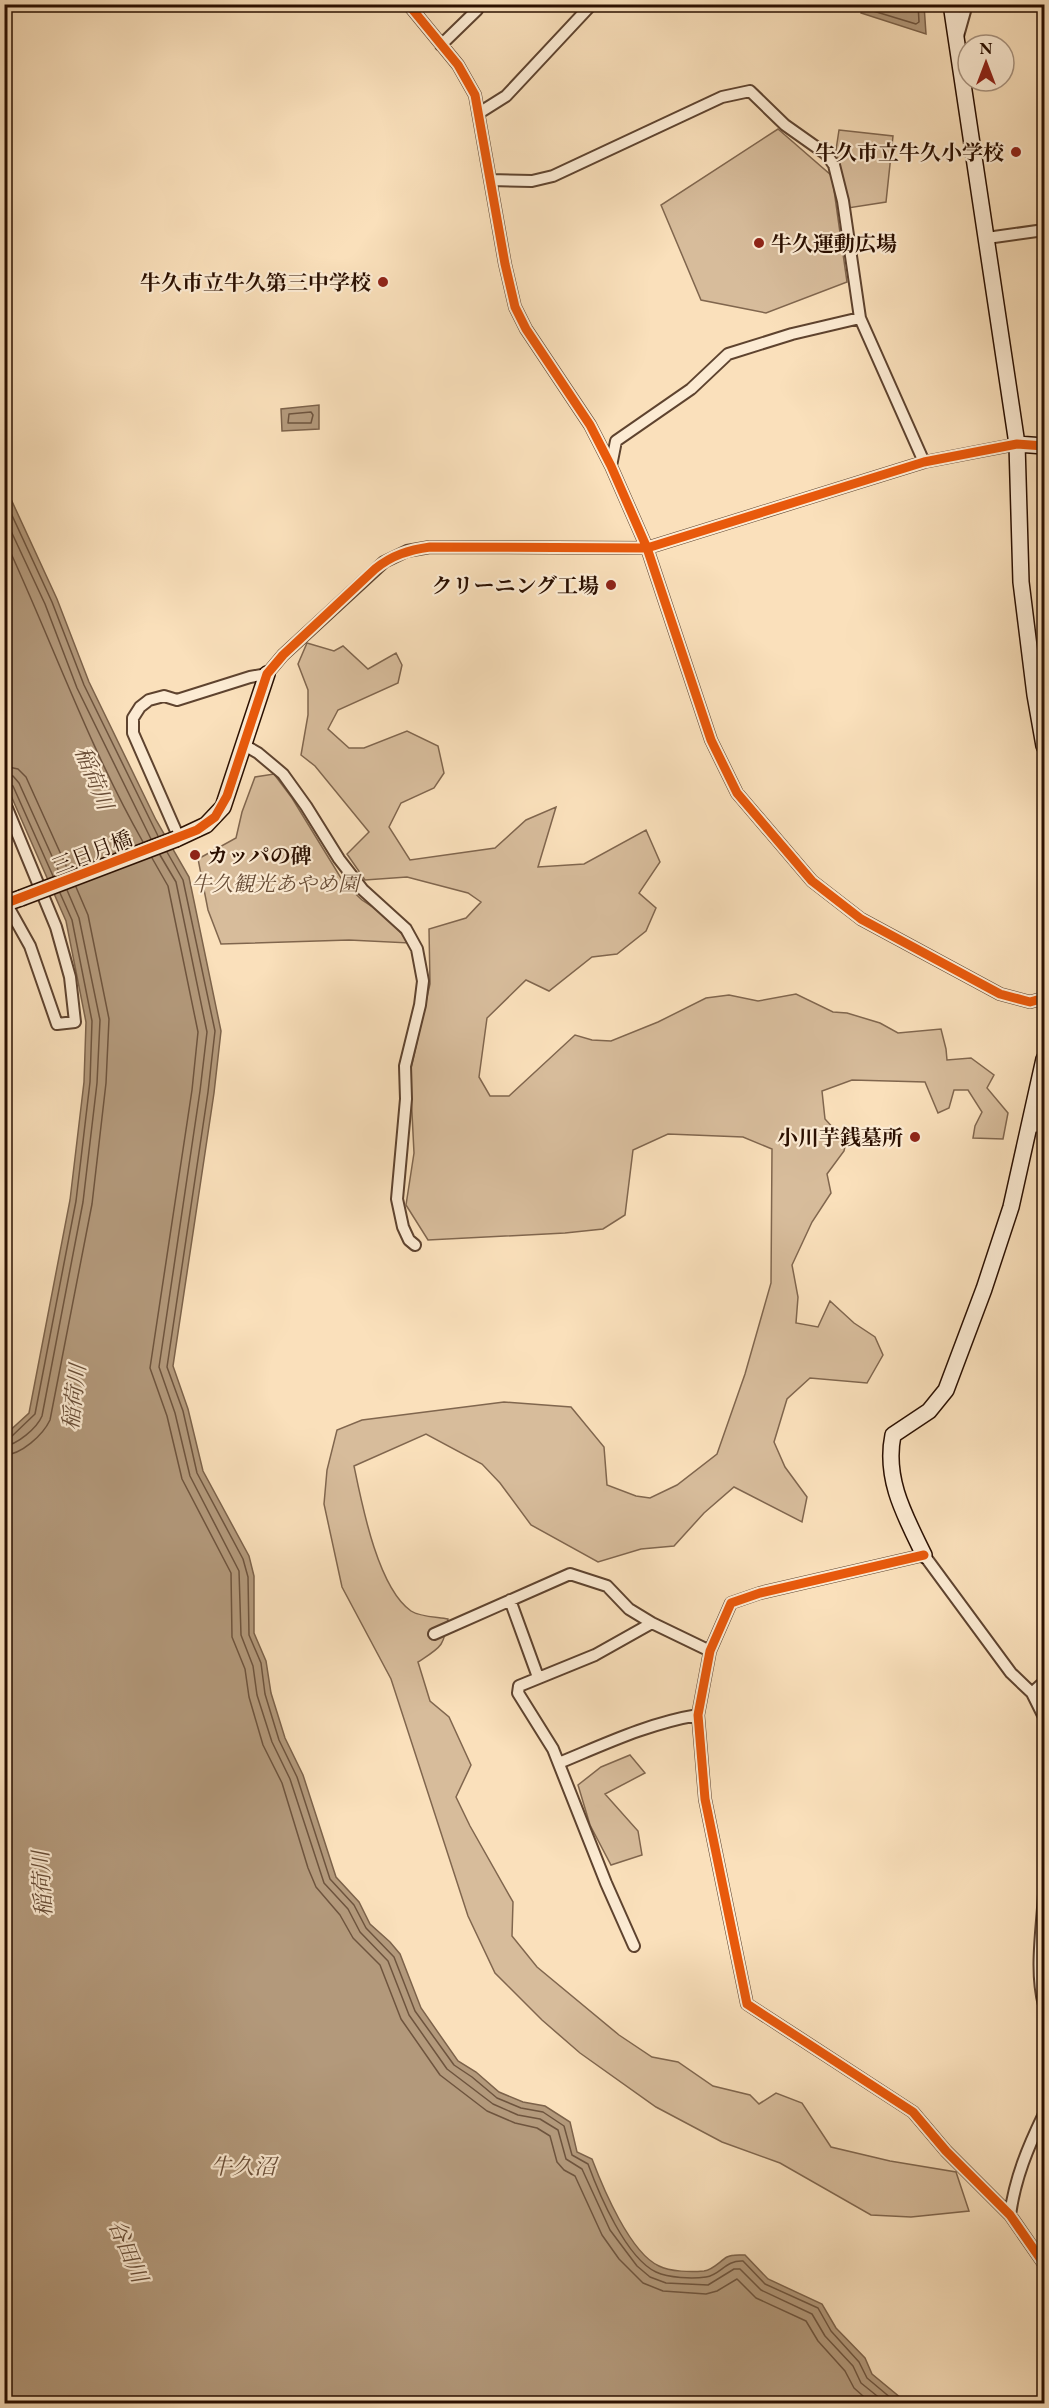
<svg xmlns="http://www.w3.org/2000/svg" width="1049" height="2408" viewBox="0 0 1049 2408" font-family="'EB Garamond','Noto Serif JP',serif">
<rect width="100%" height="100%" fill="#fae0bb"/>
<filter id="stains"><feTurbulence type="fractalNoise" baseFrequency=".00333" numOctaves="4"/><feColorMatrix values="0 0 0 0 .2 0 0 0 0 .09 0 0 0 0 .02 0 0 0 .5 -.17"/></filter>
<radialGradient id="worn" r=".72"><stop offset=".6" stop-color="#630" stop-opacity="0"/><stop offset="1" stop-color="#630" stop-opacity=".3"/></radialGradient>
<path fill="#d7bc9b" stroke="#80664e" stroke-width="1.5" d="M778 129 832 176 847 282 766 313 701 300 661 205Z
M839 130 893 136 886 202 848 208 836 150Z
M307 643 334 651 343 646 368 669 396 653 402 665 398 683 338 710 328 729 349 748H364L407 731 438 746 444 773 434 788 401 803 389 827 410 860 495 848 526 820 556 807 538 867 584 864 646 830 660 862 639 893 656 908 646 931 617 954 592 957 549 991 526 980 487 1018 479 1077 490 1096H509L575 1035 592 1040 611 1041 658 1022 706 998 729 995 758 1001 796 994 833 1012 847 1013 880 1023 898 1033 941 1029 946 1049 947 1060 971 1058 994 1075 987 1088 1008 1113 1003 1139 973 1138 975 1126 982 1112 968 1090H954L949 1108 938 1113 925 1082 852 1080 822 1091 825 1119 846 1142 844 1151 827 1174 831 1193 812 1222 792 1265 798 1297 796 1323 818 1327 830 1301 854 1323 875 1337 883 1355 867 1383 810 1378 787 1399 774 1442 785 1467 807 1497 802 1522 734 1487 704 1513 674 1546 641 1549 598 1562 531 1525 500 1483 482 1464 426 1434 354 1466C362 1505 378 1588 411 1611 420 1617 438 1617 448 1619 444 1647 441 1647 418 1662L430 1701 449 1717 471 1765 456 1797 470 1826 513 1902 512 1936 537 1967 619 2035 652 2057 678 2062 713 2086 750 2095 759 2104 776 2093 802 2103 831 2147 890 2161 956 2172 969 2211 911 2217 871 2215 780 2163 722 2142 656 2107 580 2053 542 2020 495 1973 468 1916 391 1679 342 1587 324 1504 327 1470 337 1430 362 1420 504 1402 571 1407 604 1447 607 1485 636 1496 650 1498 677 1485 717 1454 745 1374 771 1283 772 1149 743 1137 668 1134 633 1150 625 1215 603 1229 565 1233 428 1240 406 1205 414 1153 410 1073 430 984 429 929 466 918 481 902 468 893 407 877 365 880 347 854 369 832 315 766 301 755 308 715V690L298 664Z
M274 774 292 798 344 883 362 900 389 918 409 943 349 940 221 944 208 910 198 859 236 838 242 812 255 777Z
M630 1755 645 1773 605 1794 638 1831 642 1855 611 1865 590 1825 578 1785 601 1767Z"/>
<path fill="#b3997b" stroke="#7c624a" stroke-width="1.5" d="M863 5H924L926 34 861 13Z
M319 405V429L282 431 281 409Z
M4 484 57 599 89 682 156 820 189 877 221 1031 214 1093 173 1366 188 1409 203 1471 249 1556 254 1576V1633L266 1661 271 1693 285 1738 303 1775 336 1877 359 1902 370 1924 390 1942 400 1954 421 2008 458 2061 476 2072 499 2092 523 2102 545 2106 570 2122 577 2152 592 2159C603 2188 630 2253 659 2266 670 2272 692 2272 704 2271 713 2270 720 2261 727 2257 732 2254 740 2255 745 2255L768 2279 822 2304 836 2328 865 2358 872 2374 907 2403H5V1435L29 1413 70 1200 84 1082 86 1022 66 921 5 782Z"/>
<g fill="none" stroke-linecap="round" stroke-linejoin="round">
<path stroke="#6e543e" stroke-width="1.5" d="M868 4 870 10 916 24 919 22 918 4
M311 412 313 415 311 423H288L289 414Z
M4 498 52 602 84 685 158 836
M4 516 45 604 77 688 151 839
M4 538C51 639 88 745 143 842
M4 766 18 769 26 777 68 870
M4 775 13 776 19 783 60 874
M4 782 13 786 53 876
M167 852 183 880 215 1031 208 1092 167 1367 183 1411 197 1473 243 1559 248 1577 249 1635 261 1663 265 1694 279 1740 297 1777 330 1879 354 1905 366 1928 394 1957 415 2011 454 2065 472 2077 497 2098 521 2108 543 2112 564 2126 572 2155 588 2164C599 2194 626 2258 656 2272 669 2278 692 2279 706 2277 721 2275 725 2260 743 2261L765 2284 818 2308 831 2331 859 2362 867 2378 898 2404
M160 855 176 882 207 1032 200 1091 159 1367 175 1413 190 1476 239 1571 241 1635 253 1666 257 1695 272 1742 290 1779 324 1883 348 1909 360 1932 388 1961 409 2015 447 2069 493 2104 518 2115 540 2119 558 2130 566 2159 582 2169 610 2230 637 2266 650 2277 666 2283 708 2285 734 2269H740L761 2290 812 2314 825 2336 853 2366 861 2383 887 2404
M152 858 168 886 198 1032 192 1090 150 1368 167 1416 182 1479 231 1573 232 1637 245 1669 249 1697 263 1745 282 1783 308 1868 316 1887 340 1915 353 1938 380 1965 401 2019 440 2075 487 2111 515 2123 537 2128 550 2136 557 2162 564 2170 575 2176 602 2235 619 2259 643 2283 663 2291 706 2294 717 2291 737 2279 756 2298 806 2321 818 2341 845 2371 854 2388 872 2404
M4 1439 11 1437 35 1414 76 1201 90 1082 92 1021 72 920 60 893
M4 1446C17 1445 37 1428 42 1416L83 1202 97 1083 100 1020 79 918 67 890
M4 1455C21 1455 43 1435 50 1420L92 1204 106 1083 109 1019 88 915 76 887"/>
<defs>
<path id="street" d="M408 4 458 65 475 95 505 264 515 307 526 329 590 425 611 466 647 548 711 740 737 793 812 881 861 919 1000 994 1030 1002 1044 998
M958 36 967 4
M441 45 477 10
M479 113 506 96 592 4
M490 180 532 181 553 176 722 97 750 91 785 125 826 154 834 165 843 201 860 318 924 462
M987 238 1044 230
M611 466 616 441 691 389 728 354 792 334 860 318
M244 745 258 753 283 774 306 806 339 859 363 890 406 929 417 949 423 981 420 1005 405 1066 406 1099 397 1199 403 1227 409 1240 415 1245
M4 801 56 927 70 977 75 1022 57 1024 30 946 6 903
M179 838 133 733V718L140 707 149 700 164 696 177 700 250 677 267 674 283 655 384 562 407 551 430 547 647 548 924 462 1017 444
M1028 1127 1044 1126
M510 1600 538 1677
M434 1634 570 1574 607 1586 629 1609 652 1623 710 1651
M1032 1693 1044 1682
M1044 1717 1032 1693 1011 1673 924 1555 760 1593 731 1603 710 1651 698 1715 705 1799 747 2004 913 2112 946 2151 1010 2215 1044 2264
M559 1763C605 1744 649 1723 698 1715
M1044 1894C1042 1930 1035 1971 1044 2005
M634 1946 606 1883 553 1749 518 1693 519 1686 595 1655 652 1623
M1010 2215C1015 2178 1028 2147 1044 2114"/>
<path id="secondary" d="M951 4 1017 444 1021 582 1035 695 1044 746
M1017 444 1044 446
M176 839 206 825 223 807 267 674
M4 904 21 898
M924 1555C905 1516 884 1479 893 1435L929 1411 946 1390 984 1289 1011 1207 1044 1059"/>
</defs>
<use href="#street" stroke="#5e432f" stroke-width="14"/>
<use href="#secondary" stroke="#2a0f00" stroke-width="18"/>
<use href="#street" stroke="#fcebd3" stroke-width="10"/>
<use href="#secondary" stroke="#fcebd3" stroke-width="15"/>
<defs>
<path id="secondary-bridge" d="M21 898 176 839"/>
</defs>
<use href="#secondary-bridge" stroke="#2a0f00" stroke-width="18" stroke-linecap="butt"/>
<use href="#secondary-bridge" stroke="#fcebd3" stroke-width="15"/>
<defs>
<path id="cycleway" d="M408 4 458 65 475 95 505 264 515 307 526 329 590 425 611 466 647 548 711 740 737 793 812 881 861 919 1000 994 1030 1002 1044 998
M4 904 197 830 215 817 227 796 267 674 283 655 375 569C392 555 409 550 430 547L647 548 924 462 1017 444 1044 446
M924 1555 760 1593 731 1603 710 1651 698 1715 705 1799 747 2004 913 2112 946 2151 1010 2215 1044 2264"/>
</defs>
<use href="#cycleway" stroke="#fcebd3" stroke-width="13"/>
<use href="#cycleway" stroke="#e8590c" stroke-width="9"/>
</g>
<g fill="#8f2418" stroke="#fcebd3" stroke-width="2">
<circle cx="1016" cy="152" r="6"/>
<circle cx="759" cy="243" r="6"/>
<circle cx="383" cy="282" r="6"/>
<circle cx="611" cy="585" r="6"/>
<circle cx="195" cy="855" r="6"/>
<circle cx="915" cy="1137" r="6"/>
</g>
<g text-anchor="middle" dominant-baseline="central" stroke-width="4.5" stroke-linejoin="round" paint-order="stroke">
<g font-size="21" font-weight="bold" fill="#2a0f00" stroke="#fcebd3" text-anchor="end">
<text x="1004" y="152">牛久市立牛久小学校</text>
<text x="771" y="243" text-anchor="start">牛久運動広場</text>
<text x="371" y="282">牛久市立牛久第三中学校</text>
<text x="599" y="585">クリーニング工場</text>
<text x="207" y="855" text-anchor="start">カッパの碑</text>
<text x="903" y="1137">小川芋銭墓所</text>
</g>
<g font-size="21" fill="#2a0f00" stroke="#fcebd3">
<text transform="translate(92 852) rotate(-21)">三日月橋</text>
</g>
<g font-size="21" font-style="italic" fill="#674c36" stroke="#fcebd3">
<text x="275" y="883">牛久観光あやめ園</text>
</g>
<g font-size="22" font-style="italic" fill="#684d37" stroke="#fcebd3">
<text transform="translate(94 778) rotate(68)">稲荷川</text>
<text transform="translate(74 1397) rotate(-83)">稲荷川</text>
<text transform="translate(42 1884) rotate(-93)">稲荷川</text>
<text x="243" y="2166">牛久沼</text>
<text transform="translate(128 2251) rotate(67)">谷田川</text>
</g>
</g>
<rect width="1049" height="2408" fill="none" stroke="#fae0bb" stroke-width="24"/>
<rect x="6" y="6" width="1037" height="2396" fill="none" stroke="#2a0f00" stroke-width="3"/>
<rect x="12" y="12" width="1025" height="2384" fill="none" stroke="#2a0f00" stroke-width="1.5"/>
<g transform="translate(986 63)"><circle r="28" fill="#fcebd3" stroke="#a8937f" stroke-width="1.5"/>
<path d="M0-4.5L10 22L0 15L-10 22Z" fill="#8f2418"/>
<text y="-9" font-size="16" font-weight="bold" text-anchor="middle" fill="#2a0f00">N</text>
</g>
<rect width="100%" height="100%" filter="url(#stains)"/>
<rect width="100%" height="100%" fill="url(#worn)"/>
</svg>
